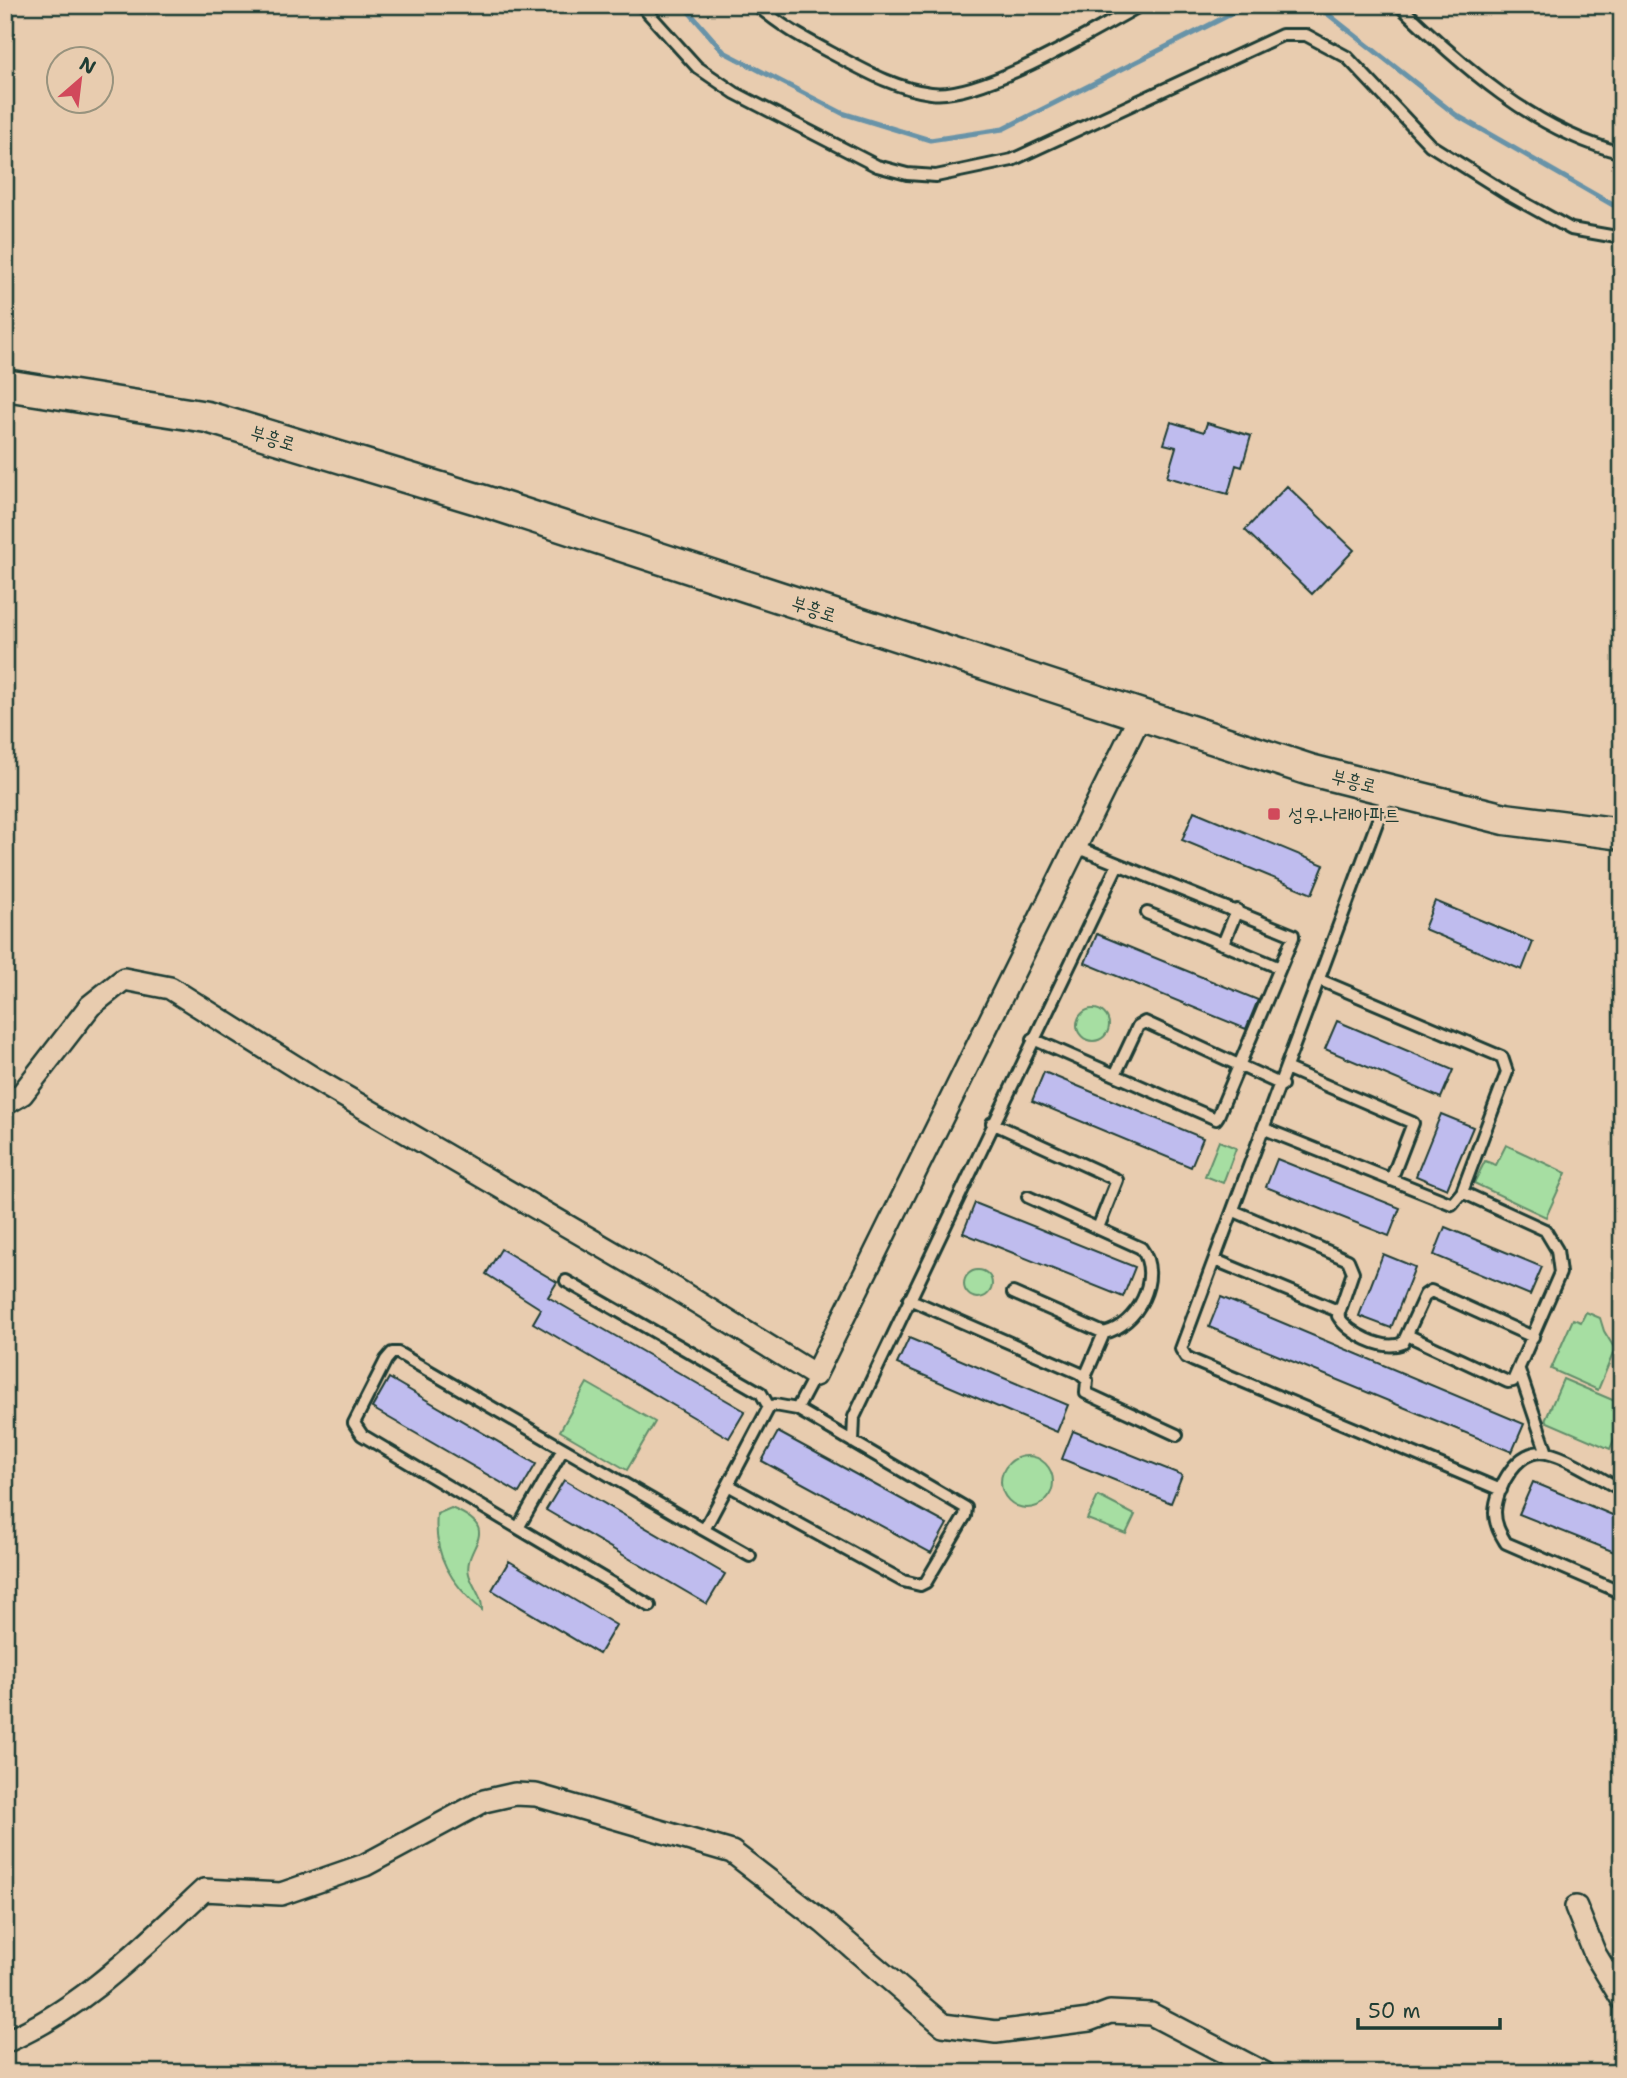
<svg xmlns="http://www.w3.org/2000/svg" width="1627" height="2078" viewBox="0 0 1627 2078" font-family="'Shantell Sans','Poor Story',sans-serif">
<rect width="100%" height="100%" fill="#e8ccaf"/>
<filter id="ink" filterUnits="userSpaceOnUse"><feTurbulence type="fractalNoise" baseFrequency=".0143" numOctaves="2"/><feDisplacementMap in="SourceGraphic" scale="14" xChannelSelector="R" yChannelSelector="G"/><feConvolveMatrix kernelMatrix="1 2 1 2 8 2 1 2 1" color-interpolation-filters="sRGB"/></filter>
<g filter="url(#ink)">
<path fill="#a6dea2" stroke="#628e6b" stroke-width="2" d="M1077 1025a16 16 0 1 1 32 0a16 16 0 1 1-32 0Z
M1219 1141 1236 1148 1223 1183 1205 1176Z
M1506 1145 1566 1173 1546 1217 1474 1183 1485 1161 1496 1165Z
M964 1284a14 14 0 1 1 28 0a14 14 0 1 1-28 0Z
M1586 1312 1600 1318 1604 1331 1615 1349 1598 1390 1551 1369 1573 1319 1581 1322Z
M1563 1379 1622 1404V1422L1610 1449 1545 1421Z
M587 1383 655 1422 627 1470 560 1431Z
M1001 1482a26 26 0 1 1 52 0a26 26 0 1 1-52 0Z
M1098 1496 1135 1515 1126 1534 1087 1519Z
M451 1508C506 1530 462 1547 469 1574 472 1586 483 1597 482 1610 451 1584 433 1555 437 1514Z"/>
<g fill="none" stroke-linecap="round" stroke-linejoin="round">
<path stroke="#6893a8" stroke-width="5" d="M683 5 724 52 842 113 930 140 1003 129 1247 6 1319 7 1456 115 1613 205H1622"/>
</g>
<path fill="#bfbcee" stroke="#1f3d34" stroke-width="2" d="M1171 422 1204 432 1207 423 1251 436 1242 467 1236 465 1228 494 1167 477 1176 447 1164 444Z
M1287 486 1354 550 1312 594 1245 530Z
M1194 811 1324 865 1312 894 1182 840Z
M1435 901 1533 942 1522 970 1424 929Z
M1097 934 1258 1000 1246 1029 1085 963Z
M1337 1021 1453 1070 1441 1098 1325 1049Z
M1044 1072 1203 1138 1191 1167 1032 1101Z
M1441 1114 1473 1127 1447 1189 1416 1176Z
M1277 1159 1400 1208 1389 1236 1266 1187Z
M975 1203 1135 1267 1123 1297 963 1233Z
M1445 1227 1542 1267 1530 1295 1434 1255Z
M501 1249 557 1282 548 1297 745 1411 729 1438 533 1323 541 1309 486 1274Z
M1383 1254 1415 1267 1391 1328 1359 1316Z
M1221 1297 1524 1424 1512 1452 1209 1327Z
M909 1338 1068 1405 1057 1432 897 1364Z
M389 1378 536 1464 519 1493 372 1408Z
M1073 1431 1182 1475 1171 1503 1062 1459Z
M778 1432 947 1524 931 1553 762 1461Z
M564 1480 725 1574 707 1604 546 1510Z
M1533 1482 1622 1519V1555L1519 1514Z
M509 1561 616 1625 599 1654 492 1590Z"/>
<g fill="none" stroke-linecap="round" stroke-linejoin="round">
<defs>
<path id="service" d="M641 5 697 67 735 93 877 166 907 174 936 176 1012 160 1282 35H1306L1347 57 1430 145 1508 194 1571 229 1622 238
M757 5C781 27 809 41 837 56 867 72 897 89 931 93 981 100 1095 30 1141 5
M1399 5C1463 66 1533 131 1622 153
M1388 793 1181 1349 1186 1357 1194 1361 1501 1490
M1076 847 1293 935V937L1218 1116 1216 1119 1115 1075 1138 1026 1145 1022 1282 1085
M1237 910 1223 944 1280 968
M1147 913 1223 944
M1033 1039 1115 1075
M1288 1069 1413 1123 1391 1180
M992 1123 1117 1180 1098 1228
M1265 1129 1452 1204 1462 1192 1507 1072 1502 1057 1320 980
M1234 1211 1348 1260 1353 1272 1338 1316C1348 1333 1383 1352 1403 1343L1425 1295 1431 1291 1533 1337
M1215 1260 1338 1311
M566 1281 761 1393 769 1407
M1013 1293 1104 1333C1137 1326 1163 1277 1141 1248L1028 1197
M909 1299 1079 1373 1087 1380 1086 1393 1177 1435
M1407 1335 1508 1382 1513 1381 1560 1273 1557 1250 1545 1230 1462 1192
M1519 1370 1547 1453
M1085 1377 1104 1333
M797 1409 775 1405 769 1407 728 1485 903 1581 920 1585 926 1582 965 1516 966 1508 797 1409 815 1375
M853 1442 854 1417 1118 864
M563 1449 518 1528 362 1435 354 1423 386 1360 392 1353H398L704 1530
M728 1485 704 1530 750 1556
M1622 1490C1600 1479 1570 1458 1547 1453 1518 1446 1496 1488 1495 1512 1495 1525 1500 1533 1506 1543L1622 1593
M518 1528 650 1606"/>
<path id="minor" d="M5 1104 22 1094 90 1006 124 979 170 988 313 1078 674 1288 815 1375 1141 714
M1576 1907 1595 1954 1622 1999
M5 2042C85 2007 141 1948 204 1890L281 1894 365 1865 484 1801 515 1794 536 1795 732 1852 824 1923 943 2025 996 2032 1089 2020 1110 2012 1151 2014 1264 2073"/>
<path id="secondary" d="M5 385 207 417 484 501 1310 770 1505 819 1622 834"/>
</defs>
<use href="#service" stroke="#1f3d34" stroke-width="16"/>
<use href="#minor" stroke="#1f3d34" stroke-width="26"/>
<use href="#secondary" stroke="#1f3d34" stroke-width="35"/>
<use href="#service" stroke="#e8ccaf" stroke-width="10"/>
<use href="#minor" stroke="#e8ccaf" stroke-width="21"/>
<use href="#secondary" stroke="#e8ccaf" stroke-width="30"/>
</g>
</g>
<rect fill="#d1495b" stroke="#e8ccaf" stroke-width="2.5" x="1267" y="807" width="14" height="14" rx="3.5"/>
<g text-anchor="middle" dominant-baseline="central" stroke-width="5" stroke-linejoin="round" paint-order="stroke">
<g font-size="19" fill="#1f3d34" stroke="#e8ccaf">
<text transform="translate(273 438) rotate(17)">부흥로</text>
<text transform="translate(814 609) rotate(18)">부흥로</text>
<text transform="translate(1354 781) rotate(14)">부흥로</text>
</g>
<g font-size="19" fill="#1f3d34" stroke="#e8ccaf" text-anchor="start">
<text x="1288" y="814">성우.나래아파트</text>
</g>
</g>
<rect width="1627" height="2078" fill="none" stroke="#e8ccaf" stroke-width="28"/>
<rect x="14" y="14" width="1599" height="2050" fill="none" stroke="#1f3d34" stroke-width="2.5" filter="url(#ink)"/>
<g transform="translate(80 80) rotate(28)"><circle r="33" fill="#e8ccaf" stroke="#98937e" stroke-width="2"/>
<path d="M0-5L12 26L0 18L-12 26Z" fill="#d1495b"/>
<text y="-10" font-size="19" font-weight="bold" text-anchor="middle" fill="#1f3d34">N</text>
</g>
<path d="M1358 2018v10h142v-10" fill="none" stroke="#1f3d34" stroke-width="3.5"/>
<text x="1368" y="2018" font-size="21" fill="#1f3d34" stroke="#e8ccaf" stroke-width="5" paint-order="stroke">50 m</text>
</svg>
